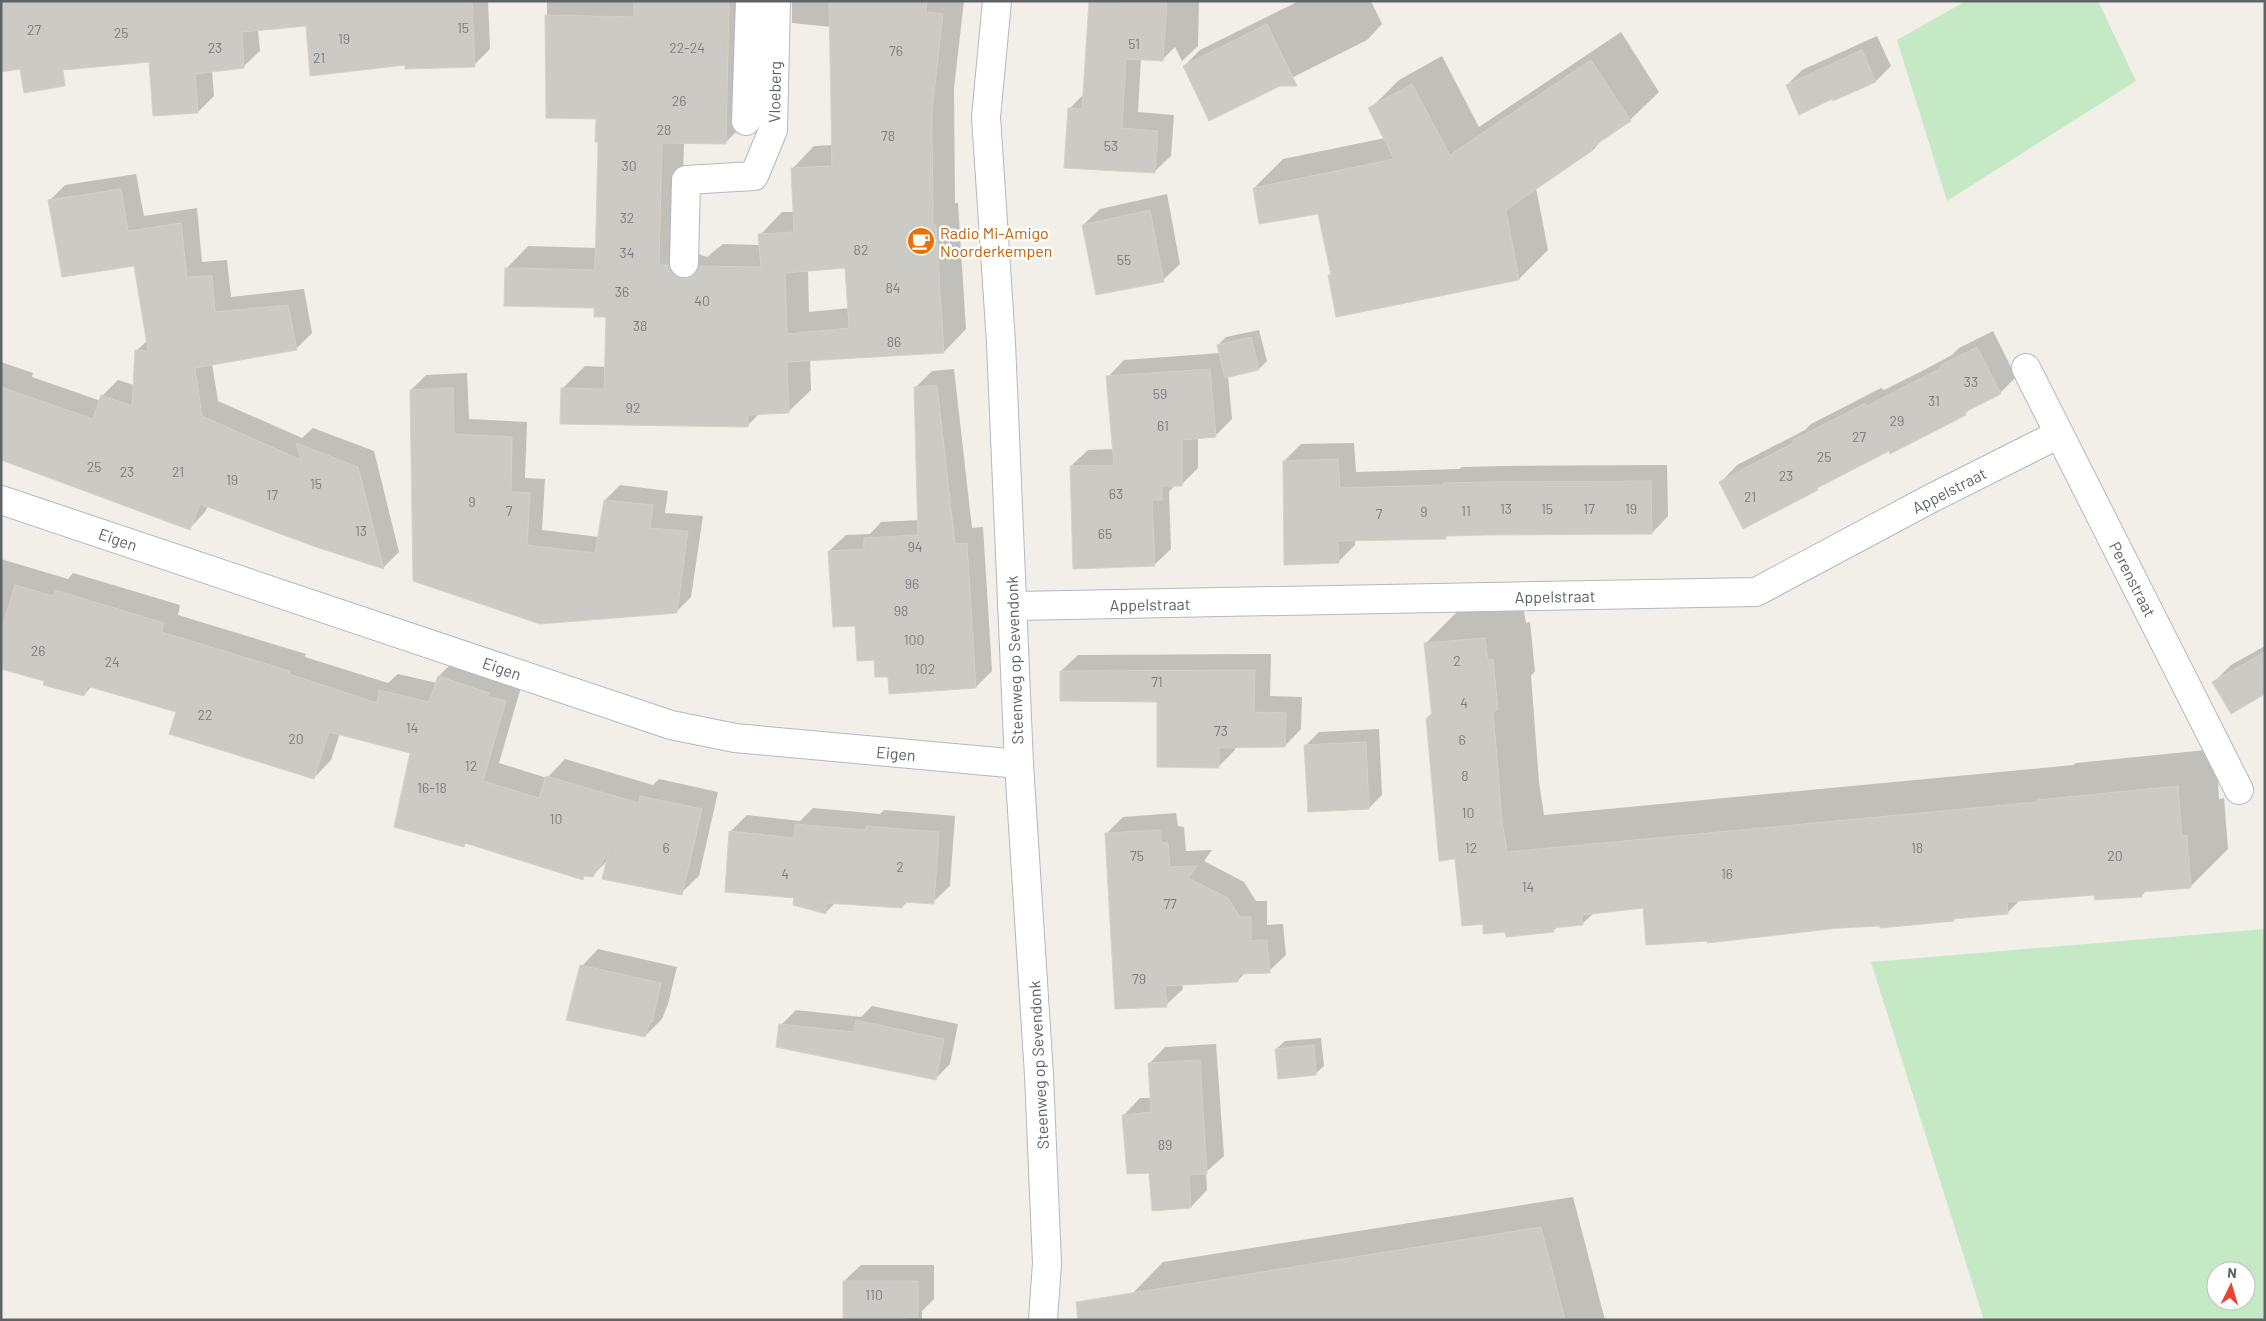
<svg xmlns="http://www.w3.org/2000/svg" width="2266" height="1321" viewBox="0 0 2266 1321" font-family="Barlow,sans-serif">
<rect width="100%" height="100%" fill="#f1efe8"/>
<path fill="#c5e8c5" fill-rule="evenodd" d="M1966 1H2098L2136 81 1947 201 1897 40Z
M2265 929V1320H1984L1871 962ZM2216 1271H2246V1301H2216Z"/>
<path fill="#0003" fill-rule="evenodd" d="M1 1H488L490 49 474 65 406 64 307 25 258 30 260 51 244 66 212 70 214 96 198 112 150 61Z
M547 1H750L748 120 725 143 684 142 681 243 698 254 707 257 723 244 760 245V235L782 212H794L792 169 814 146 832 145 831 27 792 23V1H964L954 88 955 203H958L966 329 944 352 810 360 811 390 788 412 760 413 747 426 562 389 585 366 606 367 608 316 595 306 506 269 528 246 597 248 599 141 597 118 547 117ZM846 267 849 308 809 312 808 270Z
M1090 1H1199L1198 46 1182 61 1175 47 1162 60 1141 59 1138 112 1174 115 1171 156 1154 172 1069 109 1085 93Z
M1299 1H1371L1382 24 1367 40 1210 119 1184 66 1200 50Z
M1621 32 1659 92 1630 120 1603 139 1593 150 1536 188 1548 250 1519 279 1329 276 1332 273 1319 212 1254 188 1283 159 1385 138 1370 109 1399 80 1442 56 1479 127Z
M1877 36 1891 66 1876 81 1833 100 1832 98 1787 85 1802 70Z
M136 174 144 216 197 208 202 262 227 260 231 297 304 289 312 333 296 349 212 364 218 401 302 438 313 428 374 451 399 552 383 568 208 506 205 512 190 528 1 459V362L33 373 32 377 101 401 102 396 118 380 134 385 136 351 148 340 135 264 50 200 65 185Z
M1167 194 1180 264 1163 280 1083 225 1100 209Z
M1259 330 1267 361 1259 369 1228 376 1232 419 1215 436 1198 437V468L1181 485H1175L1169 492 1171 549 1154 565 1071 466 1088 450 1114 449 1108 377 1124 360 1220 353 1218 345 1226 337Z
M1993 331 2016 377 2000 393 1971 408 1965 414 1889 450 1744 527 1721 482 1737 465 1805 430 1811 424 1881 388 1884 390 1922 371 1952 355 1959 348Z
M954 369 972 528 983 527 992 671 976 687 889 676 876 658 856 624 829 551 846 535 870 534 881 522 919 520 916 387 932 371Z
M467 373 469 419 527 422 525 478 545 479 542 530 599 537 605 500 620 485 668 491 665 513 703 516 691 597 676 612 540 623 411 390 426 375Z
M1354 443 1356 472 1459 469 1462 467 1503 466 1667 465 1668 516 1652 533 1449 534 1445 538 1355 539V545L1338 562 1284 461 1301 444Z
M1 559 68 579 73 573 180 605 178 615 306 654 305 657 388 683 398 674 437 683 439 676 456 659 522 684 499 763 547 778 565 759 653 785 659 779 718 792 699 876 681 893 608 860 592 876 586 875 583 878 467 842 464 846 411 752 340 733 331 760 314 778 177 711 92 686 84 695 46 680 1 667Z
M1522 601 1526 623 1530 622 1535 671 1531 676 1539 782 1544 815 2073 765 2076 763 2216 749 2219 799 2224 798 2228 849 2190 887 2147 890 2141 896 2095 893 2020 900 2008 912 1957 917 1953 920 1882 924 1708 939 1644 907 1594 913 1582 924 1558 926 1553 931H1506L1484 922 1456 858 1427 718 1433 712 1426 643 1463 606Z
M2265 646V693L2214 682 2231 665Z
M1271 654 1270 696 1302 697 1301 729 1285 746 1235 747V750L1218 767 1158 701 1061 671 1078 655Z
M1379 729 1382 795 1369 808 1306 745 1319 732Z
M813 808 880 814 884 810 955 816 950 886 933 902 908 901 902 907 836 902 825 913 795 897 730 832 747 815 800 821Z
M1176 813 1178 826 1184 827 1186 851 1212 850 1204 861 1244 882 1256 901H1267V925L1283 924 1286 955 1269 971 1246 972 1237 981 1182 984 1183 989 1166 1005 1106 834 1123 817Z
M598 949 677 967 668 1004 662 1019 645 1036 582 966Z
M872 1006 958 1024 950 1064 936 1078 781 1025 796 1010 861 1017Z
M1321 1038 1324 1066 1315 1074 1276 1049 1285 1041Z
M1216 1044 1224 1156 1206 1172 1207 1190 1191 1207 1150 1172 1124 1115 1140 1098H1151L1149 1064 1165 1047Z
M1573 1197 1605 1320H1136L1132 1294 1163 1262Z
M861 1265H934V1299L922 1311V1320H844V1281Z"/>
<path fill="#cccac5" stroke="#d6d1c6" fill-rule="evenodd" d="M1 1H472L475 67 405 69V65L310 76 306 26 242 32 244 68 195 74 198 113 153 116 149 62 63 70 65 86 24 93 20 69 1 72Z
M634 1H729L726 144 662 143 659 265H669L675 276 683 279 692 276 699 266 761 267 758 234 794 232 791 168 832 166 829 1H927L926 12 943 14 932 111 933 225H936L944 353 787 362 789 413 748 415V427L560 424 561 388 604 389 606 317H594V308L504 306 505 268 595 270 598 142H595L596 119 546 118 545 15 634 17ZM845 268 849 328 787 334 785 273Z
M1089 1 1167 3 1163 61 1126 59 1122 128 1158 131 1155 173 1064 168 1068 108 1082 109Z
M1267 24 1297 86H1280L1209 121 1183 66Z
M1862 50 1876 82 1833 101 1832 99 1799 115 1786 85Z
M1591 60 1631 121 1591 148 1593 150 1506 210 1519 280 1336 317 1328 275H1331L1318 214 1259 224 1253 188 1394 159 1368 108 1412 84 1450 155Z
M121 189 128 231 181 223 187 277 212 276 215 312 288 305 297 350 195 368 202 416 301 460 296 443 358 467 384 569 316 547 200 504 190 530 1 460V387L93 419 101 395 132 406 135 350 148 351 134 266 62 277 48 200Z
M1150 210 1164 282 1096 295 1082 225Z
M1251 337 1259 370 1225 378 1217 345Z
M1977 347 2001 394 1965 412 1966 415 1890 454 1889 451 1854 469 1817 488 1818 490 1743 529 1719 482 1793 443V440L1864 404 1867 406 1941 368V365Z
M1210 369 1216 437 1182 440V486H1162V500H1152L1155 566 1073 569 1070 466 1114 465 1106 376Z
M937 385 955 544 967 543 976 688 889 694 888 677H875L874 660 857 661 855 626 833 627 828 551 864 549V538L918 535 914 387Z
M453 388 454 434 512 437 511 492 530 493 527 545 595 553 604 500 653 505 650 528 688 531 677 613 540 624 413 581 410 390Z
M1338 459 1340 488 1444 485V483L1486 482 1651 481 1652 534 1487 535 1446 536V539L1338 541 1339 563 1284 565 1283 461Z
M15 585 53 596 55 590 164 623 161 632 290 671 289 674 377 703 379 690 429 702 438 676 489 693 487 696 506 701 483 781 539 798 546 776 639 803 640 796 702 809 682 895 602 879 609 851 593 877 584 876 583 880 465 843 464 847 394 827 410 753 329 732 314 779 169 734 176 712 87 686 84 696 43 685 44 681 1 669V632Z
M1485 638 1488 660 1493 659 1498 710 1493 711 1502 820 1507 852 2037 802V800L2178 786 2182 836 2187 835 2191 888 2141 892 2142 897 2095 900 2094 895 2007 902 2008 914 1953 919 1954 921 1880 928V926L1839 928 1707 943V941L1646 945 1643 908 1582 915 1583 925 1553 928 1554 932 1506 937 1505 932 1483 934V924L1462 926 1455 859 1439 861 1426 718 1432 717 1424 643Z
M2265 652V694L2231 714 2212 682Z
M1255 670 1254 712 1286 713 1285 747 1219 748V768L1157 767V702L1060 701V671Z
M1366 742 1369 809 1308 812 1304 745Z
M795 824 866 830V826L939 832 934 904 903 902 902 908 826 903V914L793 905 794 898 725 892 729 831 794 838Z
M1160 830 1161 842 1168 843 1170 867 1197 866 1188 878 1228 898 1240 917H1251V941L1267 940 1270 973 1238 974V982L1165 986 1167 1007 1115 1009 1105 833Z
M580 965 661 983 652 1022H650L645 1037 566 1020Z
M856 1020 944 1039 936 1080 776 1047 779 1024 854 1032Z
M1314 1045 1316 1075 1278 1079 1275 1049Z
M1200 1060 1207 1174 1189 1175 1191 1208 1152 1211 1149 1173 1127 1174 1122 1115 1151 1112 1148 1063Z
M1541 1227 1565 1320H1078L1076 1302Z
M843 1281H918V1317H906V1320H843Z"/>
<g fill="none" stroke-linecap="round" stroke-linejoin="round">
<defs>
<path id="minor" d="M746 121 750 1
M684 263 686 180 754 176 773 130 776 1
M2026 368 2239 790
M1 500 671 725 735 738 1019 764
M1012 606 1756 592 1930 499 2059 434"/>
<path id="tertiary" d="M997 1 986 117 1001 343 1019 764 1039 1075 1047 1263 1043 1320"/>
</defs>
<use href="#minor" stroke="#b5b8bc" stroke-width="30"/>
<use href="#tertiary" stroke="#b5b8bc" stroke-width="30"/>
<use href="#minor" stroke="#fff" stroke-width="28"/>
<use href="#tertiary" stroke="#fff" stroke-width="28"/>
</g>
<defs>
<symbol id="cafe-disc" viewBox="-11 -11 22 22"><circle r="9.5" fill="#e8710a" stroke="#fff"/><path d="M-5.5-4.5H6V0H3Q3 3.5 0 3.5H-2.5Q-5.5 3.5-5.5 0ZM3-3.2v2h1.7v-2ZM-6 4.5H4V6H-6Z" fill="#fff"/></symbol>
</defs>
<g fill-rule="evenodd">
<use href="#cafe-disc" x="905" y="225" width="32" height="32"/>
</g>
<g text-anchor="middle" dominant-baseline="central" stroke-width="5" stroke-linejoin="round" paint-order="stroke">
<g font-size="14" fill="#7a7d7f">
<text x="463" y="27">15</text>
<text x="34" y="29">27</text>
<text x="121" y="32">25</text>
<text x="344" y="38">19</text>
<text x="1134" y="43">51</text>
<text x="215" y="47">23</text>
<text x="687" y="47">22-24</text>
<text x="896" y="50">76</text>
<text x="319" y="57">21</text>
<text x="679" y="100">26</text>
<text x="664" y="129">28</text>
<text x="888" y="135">78</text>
<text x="1111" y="145">53</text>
<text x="629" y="165">30</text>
<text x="627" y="217">32</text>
<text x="861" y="249">82</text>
<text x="627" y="252">34</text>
<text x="1124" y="259">55</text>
<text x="893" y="287">84</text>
<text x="622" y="291">36</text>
<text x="702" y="300">40</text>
<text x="640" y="325">38</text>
<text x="894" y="341">86</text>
<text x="1971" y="381">33</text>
<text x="1160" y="393">59</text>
<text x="1934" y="400">31</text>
<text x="633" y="407">92</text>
<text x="1897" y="420">29</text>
<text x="1163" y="425">61</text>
<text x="1859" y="436">27</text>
<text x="1824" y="456">25</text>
<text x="94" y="466">25</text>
<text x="127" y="471">23</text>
<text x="178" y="471">21</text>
<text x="1786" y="475">23</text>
<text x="232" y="479">19</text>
<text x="316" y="483">15</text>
<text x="1116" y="493">63</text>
<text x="272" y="494">17</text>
<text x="1750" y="496">21</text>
<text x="472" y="501">9</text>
<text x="1506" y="508">13</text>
<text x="1547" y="508">15</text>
<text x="1589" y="508">17</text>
<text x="1631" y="508">19</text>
<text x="509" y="510">7</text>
<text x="1466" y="510">11</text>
<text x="1424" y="511">9</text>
<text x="1379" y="513">7</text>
<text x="361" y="530">13</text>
<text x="1105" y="533">65</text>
<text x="915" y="546">94</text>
<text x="912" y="583">96</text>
<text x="901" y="610">98</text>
<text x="914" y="639">100</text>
<text x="38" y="650">26</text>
<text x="1457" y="660">2</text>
<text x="112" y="661">24</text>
<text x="925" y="668">102</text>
<text x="1157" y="681">71</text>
<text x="1464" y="702">4</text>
<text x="205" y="714">22</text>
<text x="412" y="727">14</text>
<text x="1221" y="730">73</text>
<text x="296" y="738">20</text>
<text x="1462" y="739">6</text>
<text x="471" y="765">12</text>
<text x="1465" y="775">8</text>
<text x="432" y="787">16-18</text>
<text x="1468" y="812">10</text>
<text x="556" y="818">10</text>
<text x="666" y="847">6</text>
<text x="1471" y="847">12</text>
<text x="1917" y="847">18</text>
<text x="1137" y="855">75</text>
<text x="2115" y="855">20</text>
<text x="900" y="866">2</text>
<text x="785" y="873">4</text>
<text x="1727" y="873">16</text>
<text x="1528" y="886">14</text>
<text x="1170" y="903">77</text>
<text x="1139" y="978">79</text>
<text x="1165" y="1144">89</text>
<text x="874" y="1294">110</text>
</g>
<g font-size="16" fill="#5f6368" stroke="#fff">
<text transform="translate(774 92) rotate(-89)">Vloeberg</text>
<text transform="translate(1949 490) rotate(-27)">Appelstraat</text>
<text transform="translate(118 539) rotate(19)">Eigen</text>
<text transform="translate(2133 579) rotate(63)">Perenstraat</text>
<text transform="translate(1555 596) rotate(-1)">Appelstraat</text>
<text transform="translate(1150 604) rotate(-1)">Appelstraat</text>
<text transform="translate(1014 660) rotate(-92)">Steenweg op Sevendonk</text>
<text transform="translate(502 668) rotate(19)">Eigen</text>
<text transform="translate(896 753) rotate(5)">Eigen</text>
<text transform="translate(1038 1065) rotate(-93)">Steenweg op Sevendonk</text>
</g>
<g font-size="16" fill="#c56008" stroke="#fff" text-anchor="start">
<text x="940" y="232">Radio Mi-Amigo<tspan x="940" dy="18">Noorderkempen</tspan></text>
</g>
</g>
<rect width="2266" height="1321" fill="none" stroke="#5f6368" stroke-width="5"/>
<g transform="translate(2231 1286) rotate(5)"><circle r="24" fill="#ffffff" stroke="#bfc1c3"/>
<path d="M0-4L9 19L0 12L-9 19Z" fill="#ea4335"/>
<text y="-8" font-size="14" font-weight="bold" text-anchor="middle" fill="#5f6368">N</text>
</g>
</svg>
